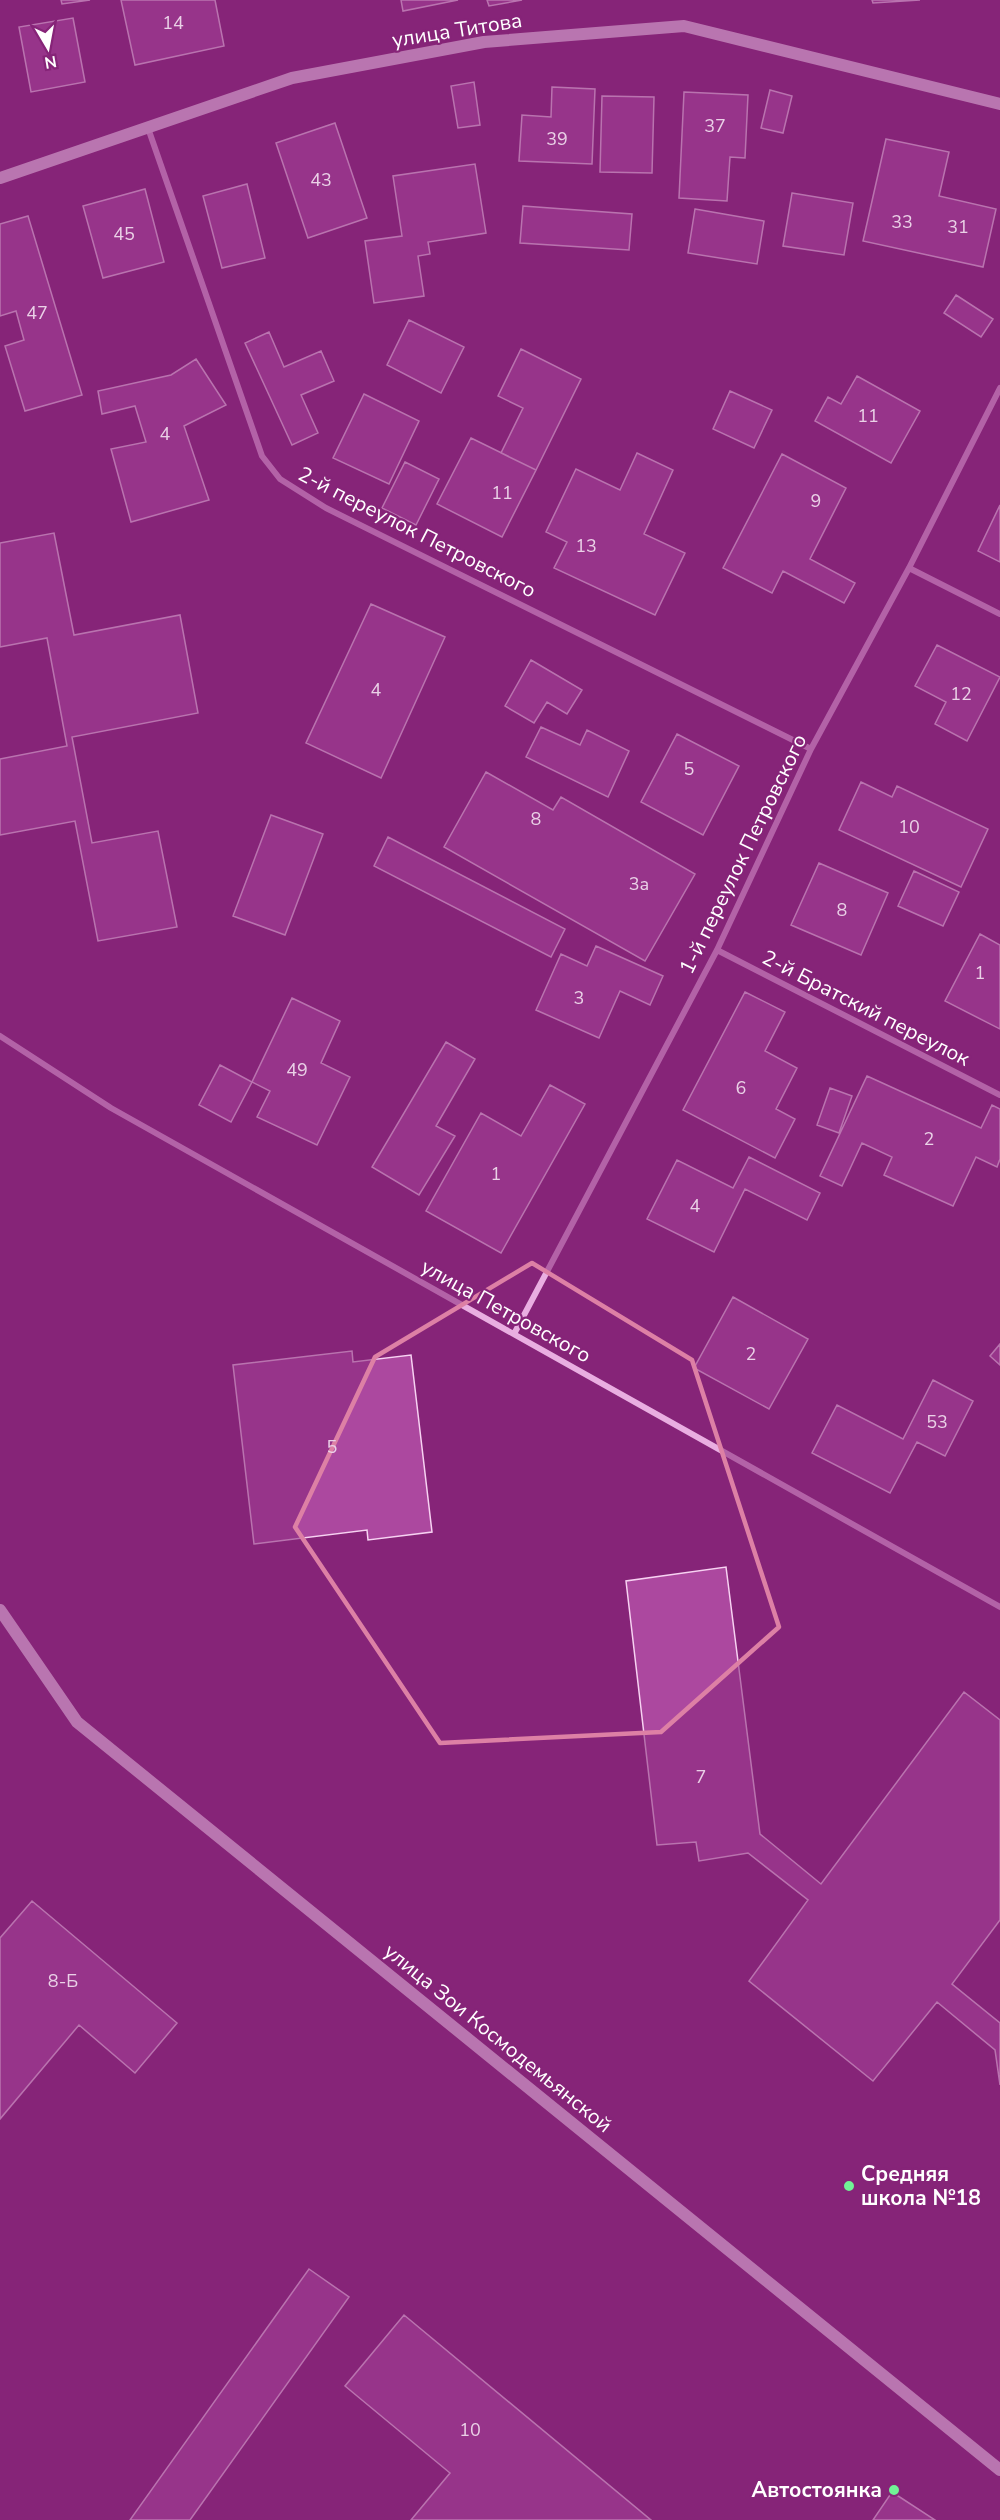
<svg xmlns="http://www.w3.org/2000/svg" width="1000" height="2520" viewBox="0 0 1000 2520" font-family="'Nunito Sans',sans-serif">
<rect width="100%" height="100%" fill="#862478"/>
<path fill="#ac489f" stroke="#f7d2f2" stroke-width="1.5" d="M61 0H90L62 4Z
M121 0H215L224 46 135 65Z
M401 0H458L403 11Z
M487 0H522L489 6Z
M872 0H920L873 3Z
M73 18 85 82 31 92 19 27Z
M474 82 480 125 458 128 451 86Z
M552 87 595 89 592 164 519 161 522 115 551 117Z
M770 90 792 96 783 133 761 128Z
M684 92 748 95 745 158 730 157 727 201 679 198Z
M602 96 654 97 652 173 600 172Z
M335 123 367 218 308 238 276 143Z
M886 139 949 152 939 196 996 209 983 267 863 241Z
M475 164 486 233 428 242 430 254 418 256 424 296 374 303 365 241 402 236 393 176Z
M247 184 265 258 222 268 203 196Z
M145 189 164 262 103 278 83 206Z
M792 193 853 203 844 255 783 246Z
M523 206 632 214 629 250 520 243Z
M695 209 764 221 757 264 688 253Z
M28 216 82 395 25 411 5 346 24 340 16 311 0 316V224Z
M956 295 993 319 981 337 944 313Z
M409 320 464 347 441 393 387 365Z
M269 332 284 367 321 351 334 381 301 395 318 433 292 445 245 343Z
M521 349 581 379 536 470 501 453 523 408 498 396Z
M196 359 226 405 184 426 209 500 131 522 111 449 146 442 135 406 102 414 98 391 171 375Z
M857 376 920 411 891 463 815 421 828 397 841 404Z
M730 391 772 410 754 448 713 429Z
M364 394 419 421 389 484 333 458Z
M471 438 536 470 502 537 437 504Z
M637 453 673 470 644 534 685 553 655 615 554 568 567 542 546 532 576 469 620 490Z
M782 454 846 488 810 559 855 583 844 603 783 571 772 593 723 568Z
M405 462 439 479 416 525 382 508Z
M1000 505V562L978 551Z
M54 533 74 635 180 615 198 713 72 737 92 843 158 831 177 927 98 941 75 821 0 835V759L67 746 47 638 0 647V543Z
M371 604 445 637 381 778 306 743Z
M937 645 1000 677 967 741 935 724 946 702 915 686Z
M531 660 582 690 567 714 547 702 534 723 505 706Z
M541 727 580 745 587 730 629 751 608 797 526 757Z
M677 734 739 766 703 835 641 802Z
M486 772 553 810 561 797 695 874 645 961 444 847Z
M861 782 892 797 897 786 988 829 961 887 839 830Z
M271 815 323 834 285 935 233 916Z
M388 837 565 929 551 957 374 866Z
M819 863 888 893 861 955 791 925Z
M914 871 959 892 943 926 898 906Z
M980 934 1000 945V1029L945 1001Z
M596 946 663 976 650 1005 620 991 599 1038 536 1010 561 954 587 966Z
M745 992 785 1012 765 1051 797 1068 776 1109 795 1119 775 1158 683 1110Z
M292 998 340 1021 321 1063 350 1077 317 1145 257 1117 270 1091 252 1082Z
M446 1042 475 1059 436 1126 455 1136 419 1195 372 1167Z
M220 1065 252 1082 231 1122 199 1105Z
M867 1076 981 1128 992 1105 1000 1109V1159L997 1167 976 1157 953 1206 884 1175 892 1157 862 1143 842 1186 820 1176Z
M550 1085 585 1104 501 1253 426 1211 481 1113 521 1136Z
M830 1088 852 1096 839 1133 817 1125Z
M749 1157 820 1193 807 1220 745 1189 714 1252 647 1219 677 1160 733 1188Z
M733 1297 808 1339 769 1409 694 1368Z
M1000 1344V1365L990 1356Z
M352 1351 353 1362 411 1355 432 1532 368 1540 367 1530 254 1544 233 1365Z
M933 1380 973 1401 945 1456 917 1442 890 1493 812 1453 837 1405 903 1439Z
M726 1567 760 1834 821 1884 964 1692 1000 1720V1920L952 1984 1000 2023V2085L995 2050 937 2002 873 2081 749 1981 808 1900 748 1853 699 1861 696 1842 657 1845 626 1581Z
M32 1901 177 2023 135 2073 79 2025 0 2119V1938Z
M309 2269 349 2297 190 2520H130Z
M404 2315 651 2520H411L450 2473 345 2386Z
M892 2492 935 2520H873Z"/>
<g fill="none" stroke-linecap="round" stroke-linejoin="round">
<path stroke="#e9aee1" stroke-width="6" d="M148 128 262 456 280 479 326 508 811 749
M909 568 1000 614
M717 950 1000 1095
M0 1036 111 1108 1000 1607
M514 1334 717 950 811 749 909 568 1000 388"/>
<path stroke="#f7d8f3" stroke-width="12" d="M0 178 292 78 484 42 684 26 1000 104
M0 1610 77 1722 1000 2470"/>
</g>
<path d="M0 0H1000V2520H0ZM532 1263 692 1360 779 1627 661 1732 440 1743 295 1527 375 1357Z" fill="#862478" fill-opacity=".55" fill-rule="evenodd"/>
<path fill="none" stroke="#dd80a5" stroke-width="4.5" stroke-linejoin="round" d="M532 1263 692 1360 779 1627 661 1732 440 1743 295 1527 375 1357Z"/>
<g fill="#71f396" stroke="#862478" stroke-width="2">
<circle cx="849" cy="2186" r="6"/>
<circle cx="894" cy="2490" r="6"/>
</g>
<g text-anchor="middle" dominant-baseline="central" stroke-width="4.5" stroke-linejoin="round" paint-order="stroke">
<g font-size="18" fill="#ead1e7">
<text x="173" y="23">14</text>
<text x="715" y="126">37</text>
<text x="557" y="139">39</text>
<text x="321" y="180">43</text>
<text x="902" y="222">33</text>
<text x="958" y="227">31</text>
<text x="124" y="234">45</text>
<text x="37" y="313">47</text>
<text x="868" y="416">11</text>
<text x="165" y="434">4</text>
<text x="502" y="493">11</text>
<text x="816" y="501">9</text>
<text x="586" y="546">13</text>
<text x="376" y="690">4</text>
<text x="961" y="694">12</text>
<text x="689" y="769">5</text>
<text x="536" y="819">8</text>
<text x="909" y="827">10</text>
<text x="639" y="884">3а</text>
<text x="842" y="910">8</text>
<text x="980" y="973">1</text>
<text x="579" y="998">3</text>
<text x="297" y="1070">49</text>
<text x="741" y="1088">6</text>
<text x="929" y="1139">2</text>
<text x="496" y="1174">1</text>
<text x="695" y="1206">4</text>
<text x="751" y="1354">2</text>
<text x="937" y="1422">53</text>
<text x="332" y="1447">5</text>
<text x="701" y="1777">7</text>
<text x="63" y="1981">8-Б</text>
<text x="470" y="2430">10</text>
</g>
<g font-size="21" fill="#fff" stroke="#862478">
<text transform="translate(457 30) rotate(-9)">улица Титова</text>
<text transform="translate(417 532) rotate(27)">2-й переулок Петровского</text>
<text transform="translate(743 854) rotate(-64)">1-й переулок Петровского</text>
<text transform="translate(866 1008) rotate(27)">2-й Братский переулок</text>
<text transform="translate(506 1311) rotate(29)">улица Петровского</text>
<text transform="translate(498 2038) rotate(39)">улица Зои Космодемьянской</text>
</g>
<g font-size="21" font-weight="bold" fill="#fff" stroke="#862478" text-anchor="start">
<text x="861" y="2174">Средняя<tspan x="861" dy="24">школа №18</tspan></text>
<text x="882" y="2490" text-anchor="end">Автостоянка</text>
</g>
</g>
<g transform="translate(48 48) rotate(170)" stroke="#862478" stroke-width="4.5" paint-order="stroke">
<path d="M0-4.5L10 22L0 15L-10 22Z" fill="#ffffff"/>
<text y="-9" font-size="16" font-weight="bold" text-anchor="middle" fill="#ffffff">N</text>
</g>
</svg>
